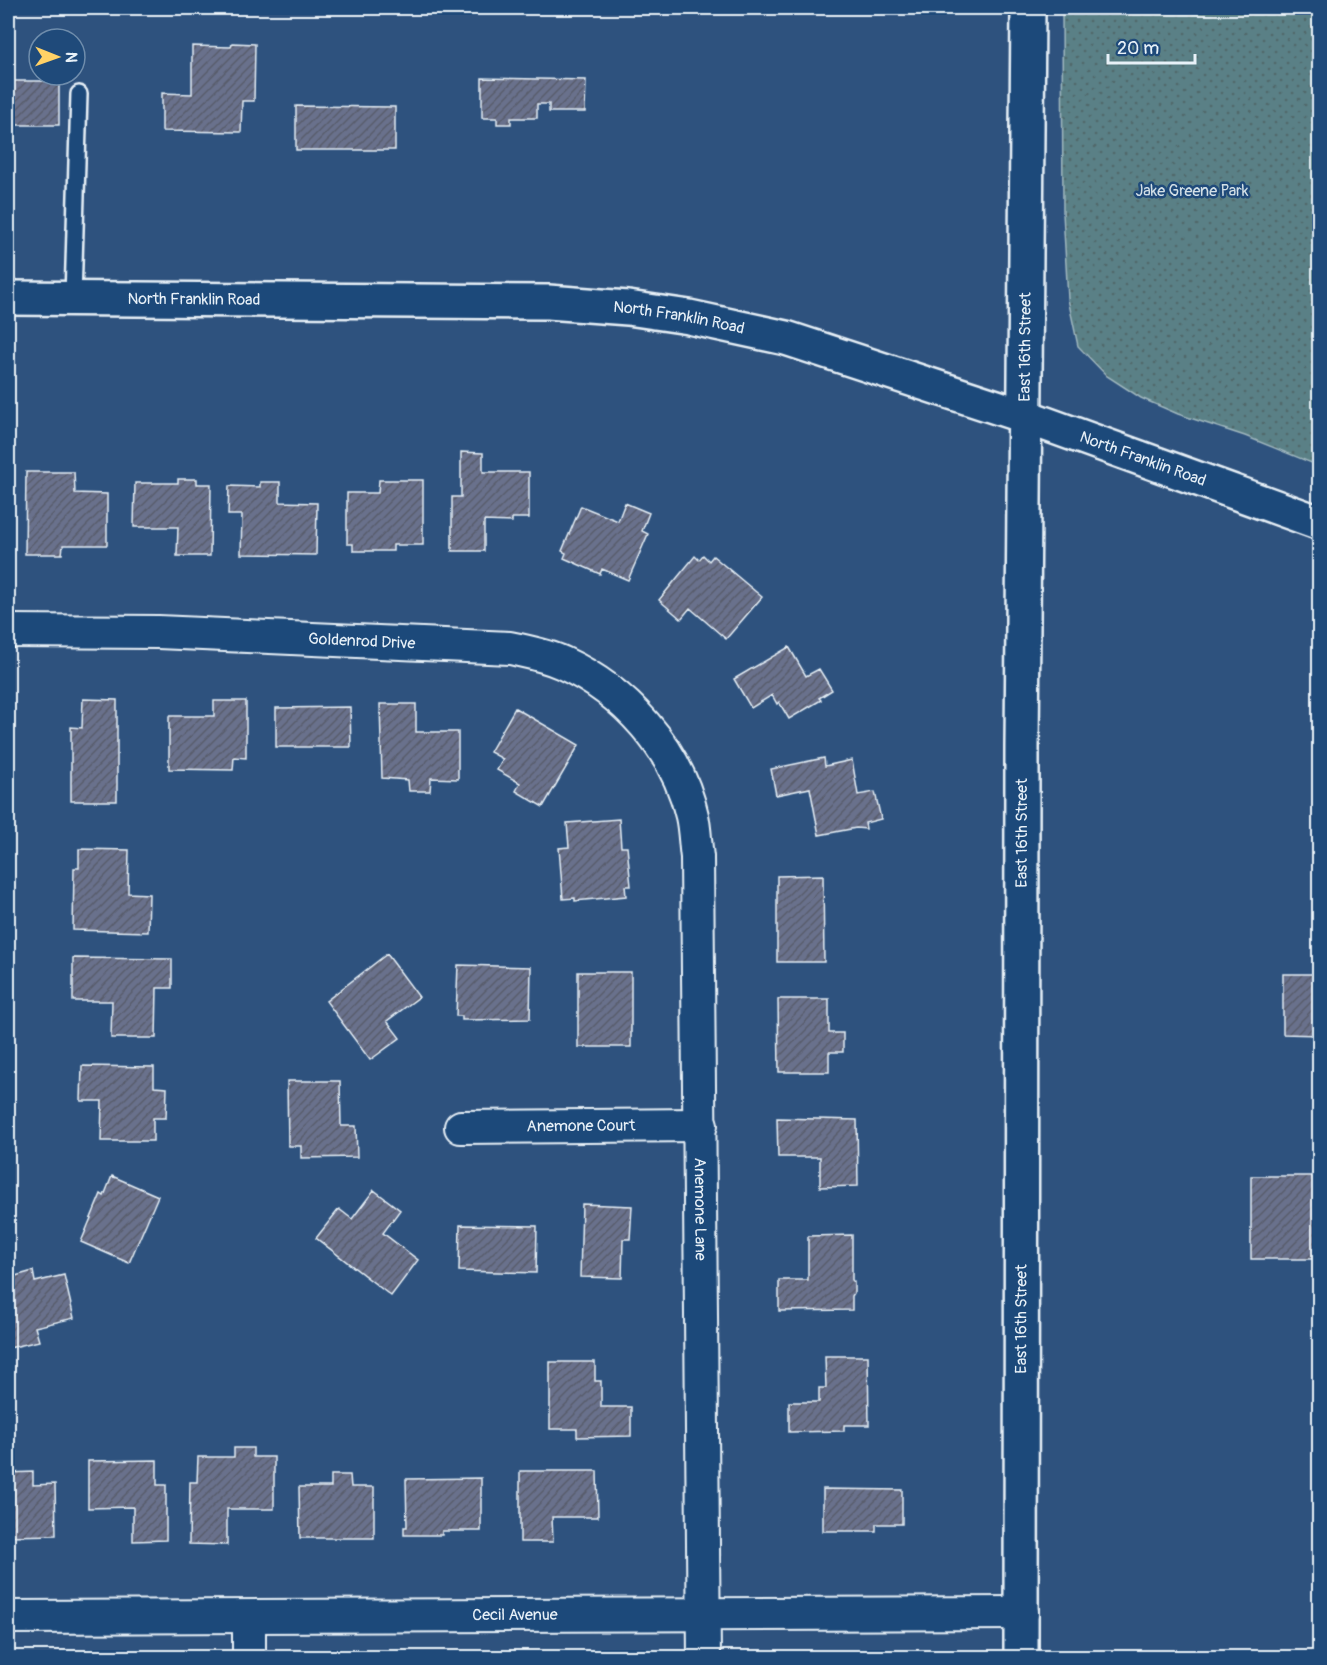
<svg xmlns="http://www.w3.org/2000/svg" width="1327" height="1665" viewBox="0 0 1327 1665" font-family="Pangolin,sans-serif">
<defs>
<pattern id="park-dots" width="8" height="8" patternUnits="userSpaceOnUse" patternTransform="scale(1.5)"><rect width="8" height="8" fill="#5a8086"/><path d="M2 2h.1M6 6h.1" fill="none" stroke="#51676b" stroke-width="1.8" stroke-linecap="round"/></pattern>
<pattern id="building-hatch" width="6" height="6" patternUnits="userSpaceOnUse" patternTransform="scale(1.5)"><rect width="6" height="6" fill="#69718c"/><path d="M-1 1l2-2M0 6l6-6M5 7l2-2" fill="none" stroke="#585c6b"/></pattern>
</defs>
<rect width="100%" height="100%" fill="#2e527e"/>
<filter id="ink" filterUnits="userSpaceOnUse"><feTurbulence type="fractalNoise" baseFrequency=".0167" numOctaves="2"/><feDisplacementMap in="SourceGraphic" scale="12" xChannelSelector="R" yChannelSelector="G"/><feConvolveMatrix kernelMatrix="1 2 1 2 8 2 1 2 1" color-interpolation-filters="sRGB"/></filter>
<g filter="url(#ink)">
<path fill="url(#park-dots)" stroke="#a1b8bf" stroke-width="1.5" d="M1062 8H1319V466L1245 436 1178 414 1141 398 1107 376 1078 346 1068 299 1063 213Z"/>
<path fill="url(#building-hatch)" stroke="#e8f1f8" stroke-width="1.5" d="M232 43 255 44 254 101H242L241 132 162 131V93L192 94V46L231 47Z
M482 78 586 80 585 112H549V104H537V118H511V124H497V118H482Z
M8 81H59V125H8Z
M296 106 395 107V150H296Z
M461 452 483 453V472H529V518H512V522L484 521V551H452V497H461Z
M26 472H74L75 493 107 494V545H63L62 554H25Z
M178 479H197V484H211L210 556H177L178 527H134L135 483H178Z
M379 480H423V545H393V551H353V544H347V493H378Z
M260 482H280V502L317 503 316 555 241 554 242 515H228L229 486 260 487Z
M625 503 649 513 642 531 648 534 628 580 602 569 600 574 564 558 566 553 562 551 581 506 618 521Z
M703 555 709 561 713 556 762 597 726 639 690 608 681 619 659 600 695 556 699 560Z
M789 647 806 676 819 669 832 690 819 698 821 700 789 719 779 702 777 704 772 695 751 708 734 679Z
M83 699 117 700V801H71V727L82 728Z
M214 701H246V758L234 757 233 770 169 769V716H214Z
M380 704H416V732H458V779L431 778 430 791H409L408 780 382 778Z
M350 707 351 747H276V708Z
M515 708 579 745 543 807 516 791 520 783 497 770 503 759 490 752Z
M824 758 825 766 852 760 858 795 875 792 881 819 865 823 866 829 856 828 819 835 810 788 776 795 771 769Z
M619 819 621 847H627L631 886H625L626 896 575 901V898L563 899 559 848 569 847 567 823Z
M79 849 129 850 128 893 149 894 148 932 73 930 74 868H79Z
M823 875 824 962H777V876Z
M387 954 419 997 387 1021 400 1038 370 1060 326 1001Z
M73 958 172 959V988H157L156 1038H111L112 1001H73Z
M458 965 531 967 530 1019 462 1020V1016H456Z
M578 972H631V1047H578Z
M1283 974H1320V1035L1283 1034Z
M778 999H829V1033H843V1052H829V1072H779Z
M82 1066 154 1067V1087L167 1088 166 1118H153V1141H101L102 1101H81Z
M287 1081H340L341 1126H356L357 1157 301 1158V1146H288Z
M777 1118 857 1120 858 1186 820 1187V1157H778Z
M112 1176 158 1196 129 1263 81 1242 101 1194 104 1196Z
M1251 1176H1320V1259H1251Z
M374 1190 400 1210 383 1233 418 1260 391 1296 316 1238 339 1209 352 1219Z
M582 1204 632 1206 630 1239H623L622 1278 580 1277Z
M460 1225 537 1226 536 1273 459 1271Z
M852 1235V1280L854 1282V1293L852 1296V1310L779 1311V1280H808V1236Z
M33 1271 35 1282 64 1275 74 1318 35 1327 39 1341 9 1348 8 1278Z
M825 1356H868L869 1425H844V1431L789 1432V1402H819V1388H826Z
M550 1362H595V1381H601V1407H631V1436L577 1437V1429H550Z
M234 1448H253V1457H274V1509H227V1545L189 1544 190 1482H197L198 1457H234Z
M157 1460V1485H166V1540L133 1541V1507L88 1508V1461Z
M520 1471H597L598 1517H552L553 1542H520Z
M33 1472V1485L55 1484 56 1535 8 1536V1473Z
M331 1475H350L351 1487H374V1538H300L299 1487H331Z
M481 1478V1531H442V1535H404V1527H407L406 1479Z
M823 1489 902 1490V1524H876V1531H823Z"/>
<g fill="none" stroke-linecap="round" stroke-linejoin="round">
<defs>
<path id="lane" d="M73 298 79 94"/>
<g id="street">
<path id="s1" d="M8 631 158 632 510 648C528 652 546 655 563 663 624 691 677 748 692 816 695 829 695 844 697 857L704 1658"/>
<path id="s2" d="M461 1127 701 1125"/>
<path id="s3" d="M8 1617 1022 1613"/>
<path d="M249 1658V1617"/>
</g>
<g id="secondary">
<path id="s4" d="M8 298 548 302 628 308 689 317 786 338 1024 416 1320 523"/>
<path id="s5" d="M1021 1658 1022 747 1028 8"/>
</g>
</defs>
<use href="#lane" stroke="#e8f1f8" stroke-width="20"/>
<use href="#street" stroke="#e8f1f8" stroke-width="36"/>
<use href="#secondary" stroke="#e8f1f8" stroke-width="38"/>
<use href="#lane" stroke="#1f4a7a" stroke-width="15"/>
<use href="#street" stroke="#1f4a7a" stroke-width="32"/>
<use href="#secondary" stroke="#1f4a7a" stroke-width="33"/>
</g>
</g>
<g text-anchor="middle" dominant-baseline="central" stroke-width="5" stroke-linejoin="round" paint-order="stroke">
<g font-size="16" fill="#d3e0e7" stroke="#1f4a7a">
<text x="1192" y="191">Jake Greene Park</text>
</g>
<g font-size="16" fill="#e8f1f8" stroke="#1f4a7a">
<text stroke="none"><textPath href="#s4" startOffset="186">North Franklin Road</textPath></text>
<text stroke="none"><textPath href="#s4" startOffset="672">North Franklin Road</textPath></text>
<text stroke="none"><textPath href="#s5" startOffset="1311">East 16th Street</textPath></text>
<text stroke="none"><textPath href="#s4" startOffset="1158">North Franklin Road</textPath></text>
<text stroke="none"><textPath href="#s1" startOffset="354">Goldenrod Drive</textPath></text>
<text stroke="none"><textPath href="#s5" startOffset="825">East 16th Street</textPath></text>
<text stroke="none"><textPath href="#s2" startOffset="120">Anemone Court</textPath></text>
<text stroke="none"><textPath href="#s1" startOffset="1158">Anemone Lane</textPath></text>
<text stroke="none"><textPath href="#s5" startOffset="339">East 16th Street</textPath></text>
<text stroke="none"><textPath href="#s3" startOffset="507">Cecil Avenue</textPath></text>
</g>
</g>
<rect width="1327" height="1665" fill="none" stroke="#1f4a7a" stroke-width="30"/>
<rect x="15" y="15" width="1297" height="1635" fill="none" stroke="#e8f1f8" stroke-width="2" filter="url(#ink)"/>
<g transform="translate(57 57) rotate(91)"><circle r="28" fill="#1f4a7a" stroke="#6f8dac" stroke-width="1.5"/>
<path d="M0-4.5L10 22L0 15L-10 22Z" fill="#ffd166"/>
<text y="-9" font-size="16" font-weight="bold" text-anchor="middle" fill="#e8f1f8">N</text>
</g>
<path d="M1108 54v9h87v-9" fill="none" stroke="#e8f1f8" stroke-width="3"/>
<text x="1117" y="54" font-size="18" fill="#e8f1f8" stroke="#1f4a7a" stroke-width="4.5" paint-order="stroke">20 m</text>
</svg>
